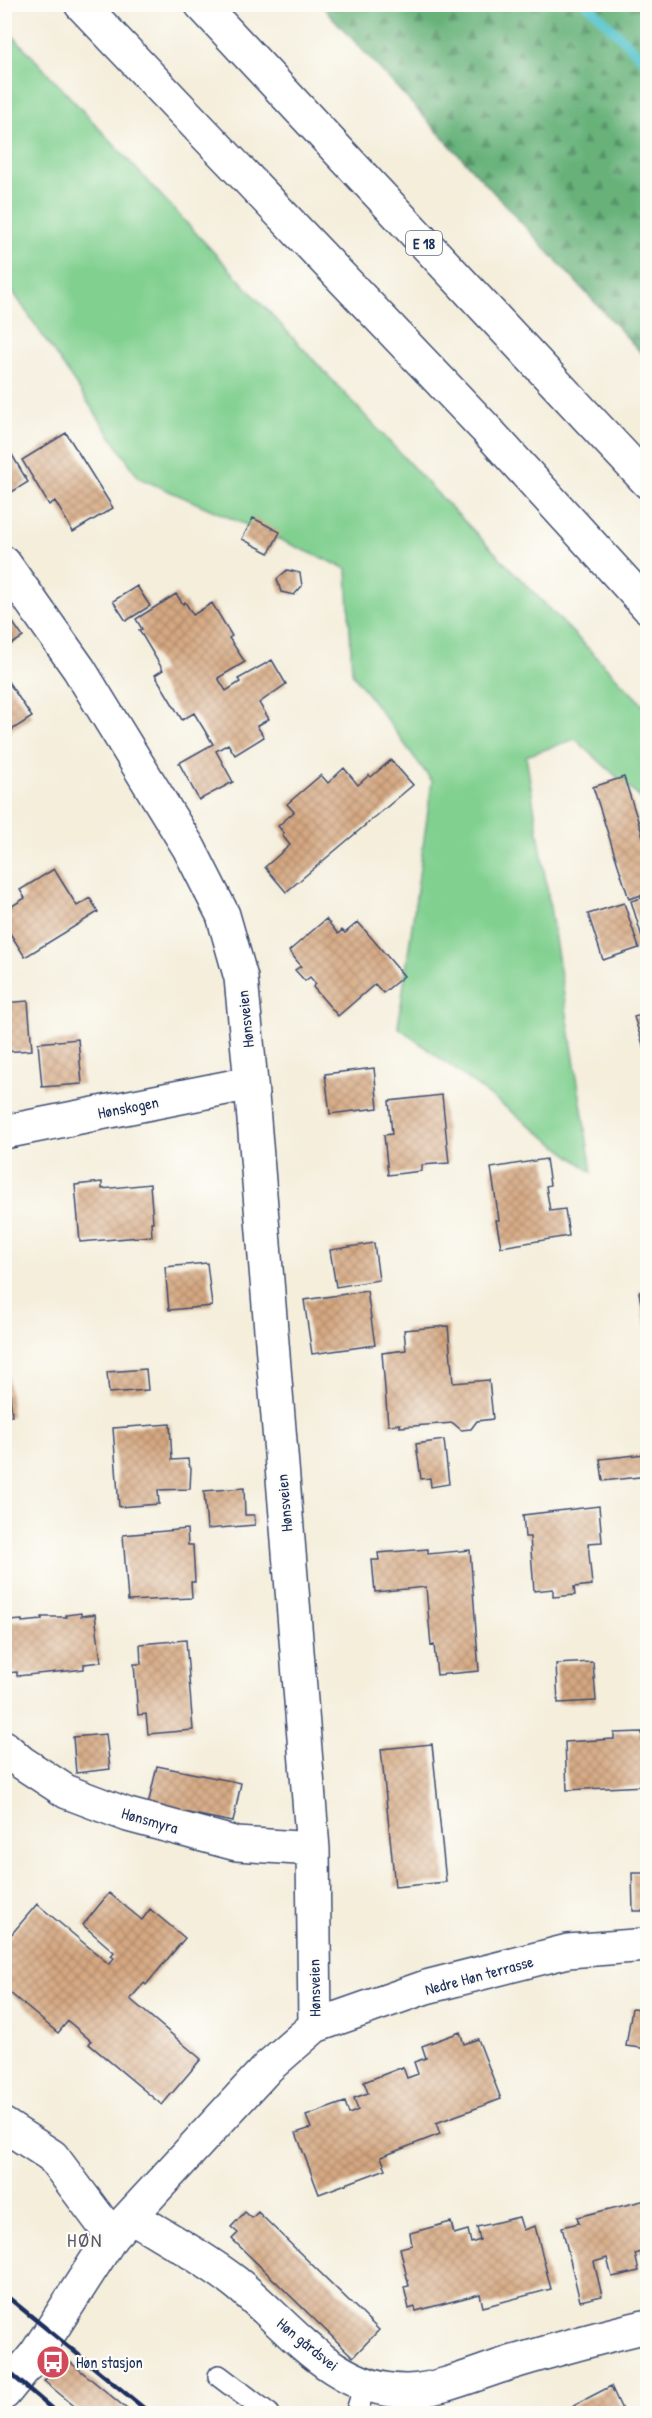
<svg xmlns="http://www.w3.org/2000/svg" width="652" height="2418" viewBox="0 0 652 2418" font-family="'Patrick Hand',sans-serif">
<defs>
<pattern id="forest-firs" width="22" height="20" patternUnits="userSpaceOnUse" patternTransform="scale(1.5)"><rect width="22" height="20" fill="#68b27a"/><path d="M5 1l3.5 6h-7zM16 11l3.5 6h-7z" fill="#559167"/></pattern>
<pattern id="building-cross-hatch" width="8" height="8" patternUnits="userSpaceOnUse" patternTransform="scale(1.5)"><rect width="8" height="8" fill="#d6a881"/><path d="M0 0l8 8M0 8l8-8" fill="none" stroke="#ad896d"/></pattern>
</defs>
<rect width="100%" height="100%" fill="#fdfcf7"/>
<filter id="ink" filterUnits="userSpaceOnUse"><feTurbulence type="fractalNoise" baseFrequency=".0167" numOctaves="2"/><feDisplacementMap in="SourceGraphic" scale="12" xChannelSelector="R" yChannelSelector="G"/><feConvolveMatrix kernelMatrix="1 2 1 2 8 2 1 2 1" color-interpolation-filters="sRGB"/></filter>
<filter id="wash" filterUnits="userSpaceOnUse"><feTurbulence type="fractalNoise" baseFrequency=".008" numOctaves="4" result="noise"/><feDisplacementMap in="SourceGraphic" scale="24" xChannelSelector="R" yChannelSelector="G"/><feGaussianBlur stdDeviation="1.35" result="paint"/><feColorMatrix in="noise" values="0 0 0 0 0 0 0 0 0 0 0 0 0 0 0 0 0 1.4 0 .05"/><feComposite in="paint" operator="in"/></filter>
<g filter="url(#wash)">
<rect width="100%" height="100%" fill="#f4eedb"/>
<path fill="#81d090" stroke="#4e8077" stroke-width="1.5" d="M4 26 436 492 647 709V804L575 739 526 756 592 1172 398 1027 432 781 352 673 347 569 139 478 5 280Z"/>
<path fill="url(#forest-firs)" stroke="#42706c" stroke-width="1.5" d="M321 5H647V359Z"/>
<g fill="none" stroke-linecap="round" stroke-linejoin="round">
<path stroke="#57c4cc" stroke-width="10" d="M587 4 648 64"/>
</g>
<g id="blocks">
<path fill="url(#building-cross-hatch)" d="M66 433 113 508 73 532 55 501 49 505 22 460Z
M8 448 28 482 4 497V450Z
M253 518 280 532 269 553 242 539Z
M287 570 300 573 302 586 294 595 281 592 277 579Z
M137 586 150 606 126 621 113 601Z
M176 594 183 604 185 602 193 615 212 603 232 636 229 638 245 662 218 678 226 691 240 682 238 679 272 660 286 684 259 703 269 719 257 726 264 737 235 755 228 744 216 751 233 782 199 800 179 763 213 744 194 713 182 720 155 675 163 670 139 630 142 629 136 619Z
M4 610 23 637 4 649Z
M7 680 32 717 4 735V682Z
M391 760 413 785 286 892 265 867 290 845 282 835 284 833 278 826 294 812 287 804 321 775 328 783 344 768 358 785 369 775 371 777Z
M624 777 648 852V893L629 899 593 787Z
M54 869 77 906 90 898 98 912 25 957 4 924V911L25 898 20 890Z
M648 896V946L645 947 631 901Z
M624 903 639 948 603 960 588 914Z
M326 919 338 934 342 930 345 933 358 922 404 976 383 993 375 984 338 1016 313 987 316 984 310 977 305 981 295 970 301 966 289 951Z
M28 1001 32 1050 4 1052V1003Z
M648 1013V1057H647L634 1017Z
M78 1039 82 1084 42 1087 38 1043Z
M374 1068 378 1108 330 1114 325 1074Z
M442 1095 449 1163 422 1165V1171L388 1175 384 1135 392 1134 389 1101Z
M546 1159 550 1185 546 1186 550 1211 565 1209 569 1236 501 1247 496 1220H499L491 1168Z
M102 1182V1189L150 1184 153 1222H151L152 1236 80 1242 75 1185Z
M374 1243 379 1280 336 1287 330 1250Z
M207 1263 212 1306 169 1310 165 1267Z
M648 1290V1330H646L639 1292Z
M367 1291 375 1345 312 1354 304 1300Z
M448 1326 453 1383 489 1380 493 1419 477 1421 471 1429 461 1430 453 1423 400 1427V1424L388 1425 382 1353 406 1350 404 1330Z
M4 1362H7L12 1416 4 1417Z
M146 1369 148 1390 109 1393 107 1372Z
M170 1424 172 1460 188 1459 189 1466 191 1468 190 1489 158 1490 159 1504 119 1507 113 1428Z
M444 1440 449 1484 431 1487 430 1478 421 1479 416 1444Z
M645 1454 648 1476 603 1481 600 1459Z
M244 1488 245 1515H254L255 1525 207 1529 204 1491Z
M599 1506 602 1542 588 1543 592 1585 574 1587 575 1595 553 1597V1589L534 1591 530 1537H525L523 1515Z
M187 1529 188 1545H193L194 1563 195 1582H191L192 1598 128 1601 123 1535Z
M428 1549V1554L470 1550 479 1671 437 1675 434 1645 431 1646 426 1587 375 1592 372 1560H379L378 1553Z
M81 1613V1616L95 1614 101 1662 84 1664V1669L67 1671 17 1676V1672L4 1673V1624L10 1623V1621L22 1620V1622L42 1620V1617H67L66 1615Z
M186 1640 193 1730 148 1734 146 1714 138 1715 134 1664H141L140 1644Z
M593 1662 596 1701 558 1703 556 1664Z
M642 1732 644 1786 567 1790 565 1742 614 1739V1733Z
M106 1734 110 1769 76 1773 73 1737Z
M432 1744 446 1882 395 1887 381 1749Z
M157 1766 241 1783 233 1822 148 1805Z
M632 1873H648V1911H633Z
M109 1893 142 1920 150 1909 185 1938 146 1985 144 1983 130 1999 201 2059 162 2105 89 2044 91 2041 68 2021 58 2033 4 1988V1943L37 1904 109 1964 114 1958 111 1956 114 1952 83 1925Z
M632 2008 648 2010V2049L626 2046Z
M460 2032 464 2044 478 2039 501 2099 436 2123 440 2134 381 2157 386 2169 319 2194 296 2133 311 2128 306 2116 345 2102 349 2114 358 2110 354 2098 368 2093 364 2082 403 2067 407 2078 418 2074 414 2062 426 2058 422 2046Z
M642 2201H648V2250L635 2254 639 2271 612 2277 607 2258 594 2262 602 2296 580 2301 562 2227 579 2223 577 2217Z
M245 2212 252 2218 258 2212 379 2330 353 2357 232 2239 238 2233 231 2227Z
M519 2217 523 2230 535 2226 551 2289 483 2307 480 2294 416 2311 415 2307 409 2309 404 2287 409 2286 400 2248 412 2245 410 2233 451 2222 454 2234 468 2230 471 2243 480 2240 477 2227Z
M64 2357 133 2414H84L44 2381Z
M611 2386 624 2414H557Z"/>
</g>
</g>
<g filter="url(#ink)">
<use href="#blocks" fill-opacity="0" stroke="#3c4c71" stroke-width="1.5"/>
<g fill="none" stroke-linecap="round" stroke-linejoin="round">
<defs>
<path id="service" d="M219 2376 269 2414
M356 2414 365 2385"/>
<path id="minor" d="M4 563 79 669 189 848 223 915 241 978 251 1083 313 1849 315 2026
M4 1132 251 1083
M4 1747 21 1762 67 1792 128 1815 237 1844 313 1849
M4 2125 52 2156 112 2236
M131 2216C165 2237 203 2257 235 2282 287 2323 333 2392 407 2391 440 2390 475 2374 507 2364 554 2350 600 2337 648 2326
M4 2393 36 2354 112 2236 268 2067 315 2026 426 1987 568 1951 648 1945"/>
<path id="motorway" d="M81 4 485 428 648 607
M201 4 648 482"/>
</defs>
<use href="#service" stroke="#3c4c71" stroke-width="24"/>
<use href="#minor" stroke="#3c4c71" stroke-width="36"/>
<use href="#motorway" stroke="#3c4c71" stroke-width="36"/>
<use href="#service" stroke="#fff" stroke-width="21"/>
<use href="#minor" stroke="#fff" stroke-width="33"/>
<use href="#motorway" stroke="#fff" stroke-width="33"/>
<path stroke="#1b2f5e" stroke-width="4.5" d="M4 2294 151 2414
M4 2368 58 2414"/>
</g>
</g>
<defs>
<symbol id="bus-disc" viewBox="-11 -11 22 22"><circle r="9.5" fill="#d1495b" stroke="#fdfcf7"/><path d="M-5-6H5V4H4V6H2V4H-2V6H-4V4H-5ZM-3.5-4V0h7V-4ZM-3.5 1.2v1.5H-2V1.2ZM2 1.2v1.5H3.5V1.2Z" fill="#fff"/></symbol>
</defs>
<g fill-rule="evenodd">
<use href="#bus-disc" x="34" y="2343" width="38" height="38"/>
</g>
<g text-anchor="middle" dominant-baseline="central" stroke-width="4.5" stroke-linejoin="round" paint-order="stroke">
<rect fill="#fdfcf7" stroke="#5f6c8c" stroke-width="1.5" x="406" y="231" width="36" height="24" rx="4.5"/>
<g font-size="15" font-weight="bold" fill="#1b2f5e">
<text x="424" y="243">E 18</text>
</g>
<g font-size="16" fill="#1b2f5e" stroke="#fdfcf7">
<text transform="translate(245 1019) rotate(-96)">Hønsveien</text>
<text transform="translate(128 1107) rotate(-11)">Hønskogen</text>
<text transform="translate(284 1503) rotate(-95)">Hønsveien</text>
<text transform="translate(150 1820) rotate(16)">Hønsmyra</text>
<text transform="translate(479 1975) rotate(-15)">Nedre Høn terrasse</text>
<text transform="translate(314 1988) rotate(-91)">Hønsveien</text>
<text transform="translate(308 2344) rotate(39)">Høn gårdsvei</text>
</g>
<g font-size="16" fill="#1b2f5e" stroke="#fdfcf7" text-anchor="start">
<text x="76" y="2362">Høn stasjon</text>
</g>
<g font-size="20" letter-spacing="1.5" fill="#5c596a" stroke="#fdfcf7">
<text x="85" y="2239">HØN</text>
</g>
</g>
<rect width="652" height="2418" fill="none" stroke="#fdfcf7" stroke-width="24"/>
</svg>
